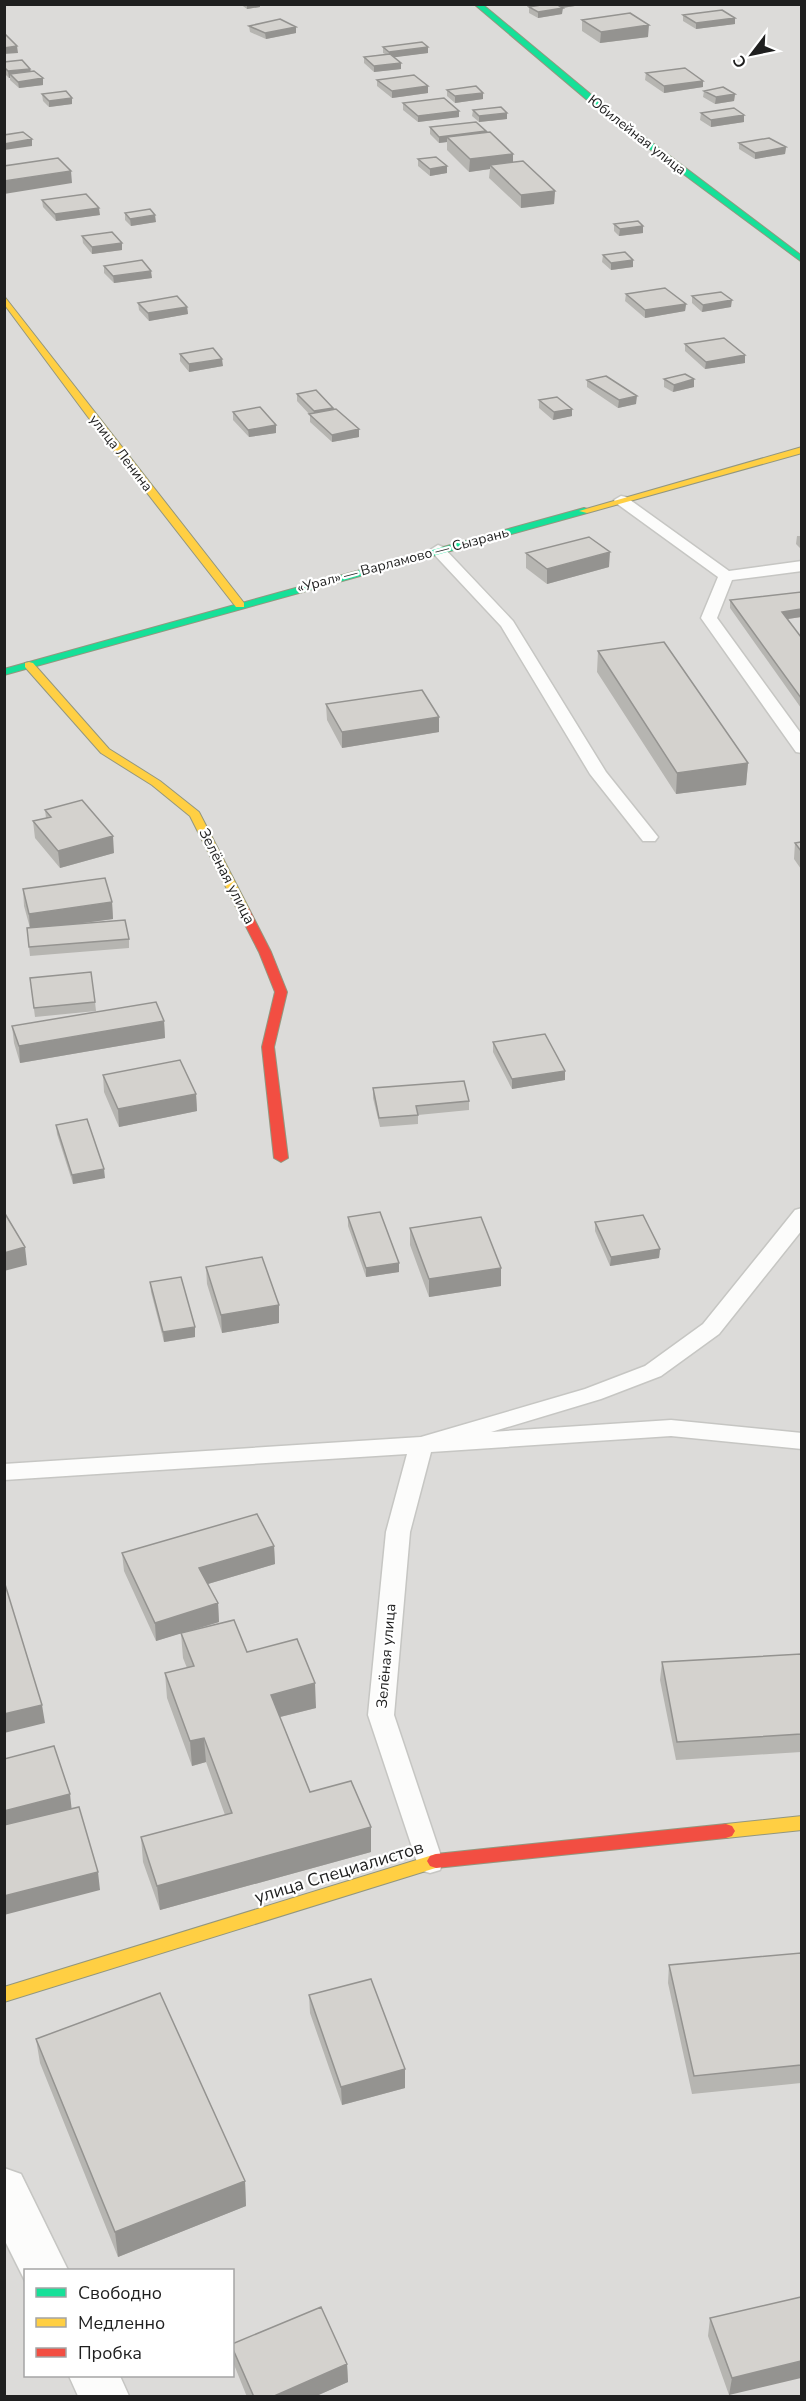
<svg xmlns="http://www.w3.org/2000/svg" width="806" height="2401" viewBox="0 0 806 2401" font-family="'Nunito Sans',sans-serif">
<rect width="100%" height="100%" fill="#edece7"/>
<path fill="#dcdbd9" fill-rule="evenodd" d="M5 5H801V2396H5ZM26 2270H232V2376H26Z"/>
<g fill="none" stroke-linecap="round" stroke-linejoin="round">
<defs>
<path id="lane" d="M621 496 626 497 729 571 802 561V571L732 580 717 618 802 735V753L796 752 701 618 718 577 616 503 614 500Z
M438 545 443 547 513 621 606 772 658 837 655 841H643L590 774 501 626 430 550Z
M802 1208V1230L719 1334 661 1376 601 1399 491 1432 671 1420 802 1433V1449L671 1436 431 1452 410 1532 394 1715 443 1862 440 1870 430 1873 420 1870 417 1862 368 1715 386 1532 407 1454 4 1480V1464L421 1437 585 1389 645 1366 703 1324 795 1210Z"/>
<path id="street" d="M4 2168 21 2174 68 2270H26V2283L4 2239Z
M69 2376H120L129 2396H78Z"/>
<path id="fast" d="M474 4H482L618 117 802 256V262L612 121Z
M584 508 587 509V513L4 675V669Z"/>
<path id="slow" d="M4 296 244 603V607H236L88 417 4 304Z
M802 447V453L587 513 579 511Z
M29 662 33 663 109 749 160 781 199 812 249 909 247 912H239L237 909 190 816 152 785 101 753 25 667V663Z
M802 1816V1830L726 1838 720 1836 717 1831 720 1826 726 1824Z
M436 1854 442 1856 445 1861 442 1866 4 2002V1987Z"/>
<path id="jam" d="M243 905 249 909 271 952 287 992 274 1047 288 1158 281 1162 274 1158 262 1047 275 992 259 952 237 909Z
M726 1824 732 1826 735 1831 732 1836 726 1838 436 1868 430 1866 427 1861 430 1856 436 1854Z"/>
</defs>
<use href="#lane" stroke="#c6c6c3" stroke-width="3"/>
<use href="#street" stroke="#c6c6c3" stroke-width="3"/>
<use href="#fast" stroke="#93977f" stroke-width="2"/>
<use href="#slow" stroke="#93977f" stroke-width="2"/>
<use href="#jam" stroke="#93977f" stroke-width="2"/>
<use href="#lane" fill="#fcfcfb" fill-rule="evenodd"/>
<use href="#street" fill="#fcfcfb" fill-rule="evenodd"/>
<use href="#fast" fill="#16e098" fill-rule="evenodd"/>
<use href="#slow" fill="#ffcf43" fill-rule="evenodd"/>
<use href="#jam" fill="#f24e42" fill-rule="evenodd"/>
</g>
<path fill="#b6b5b1" d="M240 4H260V7L247 9Z
M547 4H588L562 8V14L538 18 529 13V7Z
M683 15 735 18V24L696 29 683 21Z
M582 20 648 37 600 43 582 31Z
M249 26 296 27V33L266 39 250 32Z
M383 47H428V53L394 57 401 69 374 72 364 63V57L385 54 383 53Z
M4 62 30 69 31 71 43 78V85L19 88 10 80V78H9L4 73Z
M646 73 703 81V87L664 93 645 80Z
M377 80 428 93 392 98 377 86Z
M447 90 483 99 455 103 447 96Z
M704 91 735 94 734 101 715 104 703 97Z
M42 94 72 98V104L49 107 43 101Z
M403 103 459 111V117L418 122 403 110Z
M473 110 507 119 479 122 472 116Z
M701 113 744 115V122L711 127 700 120Z
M430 127 486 133 513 154V162L555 191 554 204 521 208 489 178 490 169 469 172 447 150V142L439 143 430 134Z
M739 143 786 147 785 154 755 159 739 149Z
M418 159 447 166V173L430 176 418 166Z
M42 200 100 215 56 221 43 207Z
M125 213 156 222 131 226 125 220Z
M614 224 643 226V233L619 236 614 231Z
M82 236 122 243V250L92 254 83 243Z
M603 255 633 267 611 270 602 262Z
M104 266 152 278 114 283 104 273Z
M626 294 686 304 685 311 645 318 625 301Z
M692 296 731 307 702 312 692 303Z
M138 303 187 307 188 314 149 321 139 310Z
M685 344 745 355V363L705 369 685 351Z
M180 354 223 366 189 372 180 361Z
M664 379 694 387 673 392 664 387Z
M587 380 636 404 618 408 587 387Z
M297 394 333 408V410L359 437 332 442 310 422V415L297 401Z
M539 400 572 416 553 420 539 408Z
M233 412 276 425V433L249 437 233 420Z
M797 536H801V549L796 544Z
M526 553 609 567 547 584 526 568Z
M730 600 801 617 788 619 801 638V708L730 608Z
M598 651 748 763 746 785 676 794 597 672Z
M326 704 439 717V732L342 748 327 720Z
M45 810 114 853 60 868 35 838 33 821 46 818Z
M801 842V869L794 859 795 843Z
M23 889 112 902 113 919 71 925 129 939V948L30 956 27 928H30L24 906Z
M30 978 95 1002 96 1011 35 1017Z
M164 1021 165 1038 20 1063 14 1043 12 1026Z
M493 1042 565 1071V1080L512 1089 493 1052Z
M103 1075 196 1094 197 1111 119 1127 104 1092Z
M373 1088 469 1101V1110L418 1115V1124L380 1127 373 1098Z
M56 1125 105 1178 73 1184 57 1134Z
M348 1217 399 1272 366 1277 348 1226Z
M595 1222 660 1249 659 1258 610 1266 595 1231Z
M410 1228 501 1286 429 1297 410 1245Z
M206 1267 279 1305V1323L222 1333 207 1284Z
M150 1282 195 1327V1337L164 1342 151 1292Z
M274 1546 275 1564 208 1584 218 1603 219 1622 183 1633 247 1652 316 1708 280 1717 310 1792 371 1827V1852L160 1910 143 1862 141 1837 225 1815 206 1762 192 1766 167 1698 165 1673 187 1668 183 1658 181 1633 156 1641 124 1571 122 1553Z
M801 1654V1752L676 1760 660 1680 662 1662Z
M801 1953V2083L692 2094 668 1983 669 1965Z
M309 1995 405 2069V2088L342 2105 310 2013Z
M36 2039 245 2181 246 2206 118 2257 40 2063Z
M801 2297 729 2395 708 2336 710 2318Z
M232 2344 347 2364 348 2382 314 2397H247L233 2362Z"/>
<path fill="#949390" d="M247 4H260V7L247 9Z
M555 4H588L555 9Z
M563 8 562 14 538 18V12Z
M735 18V24L696 29V23Z
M649 25 648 37 600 43 601 32Z
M296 27V33L266 39 265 33Z
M17 46 18 53 4 54V48Z
M428 47V53L389 58V52Z
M401 63V69L374 72V66Z
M30 69 31 75 10 74V78H9L8 71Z
M43 78V85L19 88 18 82Z
M703 81V87L664 93V86Z
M428 86V93L392 98V91Z
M483 93V99L455 103V96Z
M735 94 734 101 715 104 716 97Z
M72 98V104L49 107V101Z
M459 111V117L418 122V116Z
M507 113V119L479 122V116Z
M744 115V122L711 127V120Z
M486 131V138L447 137V142L439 143V137Z
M32 139V146L4 150V144Z
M786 147 785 154 755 159V153Z
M513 154V167L490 165V169L469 172 470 159Z
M447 166V173L430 176V169Z
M71 171 72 183 4 194V181Z
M555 191 554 204 521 208V195Z
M99 208 100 215 56 221 55 214Z
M155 215 156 222 131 226 130 219Z
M643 226V233L619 236 620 229Z
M122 243V250L92 254V247Z
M633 260V267L611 270V263Z
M151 271 152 278 114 283 113 276Z
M732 300 731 307 702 312 703 305Z
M686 304 685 311 645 318V310Z
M187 307 188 314 149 321 148 313Z
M745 355V363L705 369 706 362Z
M222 359 223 366 189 372V364Z
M694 379V387L673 392 674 385Z
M637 396 636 404 618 408 619 400Z
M333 408V415L314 419V411Z
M572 409V416L553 420 554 412Z
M276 425V433L249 437 248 430Z
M359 429V437L332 442V435Z
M610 552 609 567 547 584V569Z
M801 609V617L781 620 782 612Z
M439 717V732L342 748V732Z
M748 763 746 785 676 794 677 773Z
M113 836 114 853 60 868 58 851Z
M112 902 113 919 30 930 29 914Z
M164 1021 165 1038 20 1063 19 1046Z
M565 1071V1080L512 1089V1079Z
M196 1094 197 1111 119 1127 118 1109Z
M104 1169 105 1178 73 1184 72 1175Z
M25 1247 27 1265 4 1271V1253Z
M660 1249 659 1258 610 1266 611 1257Z
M399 1263V1272L366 1277V1268Z
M501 1268V1286L429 1297V1279Z
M279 1305V1323L222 1333 221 1315Z
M195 1327V1337L164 1342 163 1332Z
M274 1546 275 1564 201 1586 199 1568Z
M218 1603 219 1622 156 1641 155 1623Z
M315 1683 316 1708 272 1719 271 1695Z
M42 1705 45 1723 4 1733V1714Z
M204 1738 206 1762 192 1766 190 1741Z
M70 1794 72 1812 4 1830V1811Z
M371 1827V1852L160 1910 157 1886Z
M98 1872 100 1890 4 1915V1896Z
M405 2069V2088L342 2105 341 2087Z
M245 2181 246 2206 118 2257 115 2232Z
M801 2361V2378L729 2395 732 2378Z
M347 2364 348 2382 314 2397H272Z"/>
<path fill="#d4d2ce" stroke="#949390" stroke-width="1.5" d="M547 4H556L563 8 538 12 529 7Z
M722 10 735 18 696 23 683 15Z
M630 13 649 25 601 32 582 20Z
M280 19 296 27 265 33 249 26Z
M4 33 17 46 4 48Z
M422 42 428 47 389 52 383 47Z
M390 54 401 63 374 66 364 57Z
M22 60 30 69 8 71 4 67V62Z
M685 68 703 81 664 86 646 73Z
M34 71 43 78 18 82 10 74Z
M414 75 428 86 392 91 377 80Z
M476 86 483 93 455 96 447 90Z
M723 87 735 94 716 97 704 91Z
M66 91 72 98 49 101 42 94Z
M444 98 459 111 418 116 403 103Z
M501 107 507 113 479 116 473 110Z
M734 108 744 115 711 120 701 113Z
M476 122 486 131 439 137 430 127Z
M23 132 32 139 4 144V135Z
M490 132 513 154 470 159 447 137Z
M769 138 786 147 755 153 739 143Z
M436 157 447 166 430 169 418 159Z
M58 158 71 171 4 181V166Z
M523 161 555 191 521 195 490 165Z
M86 194 99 208 55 214 42 200Z
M150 209 155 215 130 219 125 213Z
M638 221 643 226 620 229 614 224Z
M112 232 122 243 92 247 82 236Z
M625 252 633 260 611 263 603 255Z
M142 260 151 271 113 276 104 266Z
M665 288 686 304 645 310 626 294Z
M721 292 732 300 703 305 692 296Z
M177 296 187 307 148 313 138 303Z
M724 338 745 355 706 362 685 344Z
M213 348 222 359 189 364 180 354Z
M685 374 694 379 674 385 664 379Z
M606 376 637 396 619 400 587 380Z
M316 390 333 408 314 411 297 394Z
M557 397 572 409 554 412 539 400Z
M260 407 276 425 248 430 233 412Z
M336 409 359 429 332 435 309 414Z
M589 537 610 552 547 569 526 553Z
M801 592V609L782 612 801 637V698L730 600Z
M664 642 748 763 677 773 598 651Z
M422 690 439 717 342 732 326 704Z
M82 800 113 836 58 851 33 821 51 817 45 810Z
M801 842V851L795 843Z
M105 878 112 902 29 914 23 889Z
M125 920 129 939 29 947 27 928Z
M91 972 95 1002 34 1008 30 978Z
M156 1002 164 1021 19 1046 12 1026Z
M545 1034 565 1071 512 1079 493 1042Z
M180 1060 196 1094 118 1109 103 1075Z
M464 1081 469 1101 416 1106 418 1115 379 1118 373 1088Z
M87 1119 104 1169 72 1175 56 1125Z
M4 1212 25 1247 4 1253Z
M380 1212 399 1263 366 1268 348 1217Z
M643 1215 660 1249 611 1257 595 1222Z
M481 1217 501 1268 429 1279 410 1228Z
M262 1257 279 1305 221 1315 206 1267Z
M181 1277 195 1327 163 1332 150 1282Z
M257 1514 274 1546 199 1568 218 1603 155 1623 122 1553Z
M4 1581 42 1705 4 1714Z
M234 1620 247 1652 297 1639 315 1683 271 1695 310 1792 351 1781 371 1827 157 1886 141 1837 232 1813 204 1738 190 1741 165 1673 194 1666 181 1633Z
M801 1654V1734L677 1742 662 1662Z
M54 1746 70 1794 4 1811V1759Z
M79 1807 98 1872 4 1896V1825Z
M801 1953V2065L694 2076 669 1965Z
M371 1979 405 2069 341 2087 309 1995Z
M160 1993 245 2181 115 2232 36 2039Z
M801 2297V2361L732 2378 710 2318Z
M321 2307 347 2364 272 2397H254L232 2347V2344Z"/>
<g text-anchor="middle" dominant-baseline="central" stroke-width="4.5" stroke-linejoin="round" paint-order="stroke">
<g font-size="14" fill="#1f1f1f" stroke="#fff">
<text transform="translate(637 135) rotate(38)">Юбилейная улица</text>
<text transform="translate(121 453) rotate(52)">улица Ленина</text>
<text transform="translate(403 560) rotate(-15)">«Урал» — Варламово — Сызрань</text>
</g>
<g font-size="15" fill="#1f1f1f" stroke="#fff">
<text transform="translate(227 876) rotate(63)">Зелёная улица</text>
<text transform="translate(386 1656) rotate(-85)">Зелёная улица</text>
</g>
<g font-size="18" fill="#1f1f1f" stroke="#fff">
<text transform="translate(339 1872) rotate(-17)">улица Специалистов</text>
</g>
</g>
<rect width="806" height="2401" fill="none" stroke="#1f1f1f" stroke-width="12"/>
<rect x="24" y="2269" width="210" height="108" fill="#ffffff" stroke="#a5a5a5" stroke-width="1.5"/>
<rect x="36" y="2288" width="30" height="9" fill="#16e098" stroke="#a5a5a5" stroke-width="1.5"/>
<text x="78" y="2299" font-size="18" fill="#1f1f1f">Свободно</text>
<rect x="36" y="2318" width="30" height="9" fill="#ffcf43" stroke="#a5a5a5" stroke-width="1.5"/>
<text x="78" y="2329" font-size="18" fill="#1f1f1f">Медленно</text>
<rect x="36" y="2348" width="30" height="9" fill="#f24e42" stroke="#a5a5a5" stroke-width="1.5"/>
<text x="78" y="2359" font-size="18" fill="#1f1f1f">Пробка</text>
<g transform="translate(752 54) rotate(238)" stroke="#ffffff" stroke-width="4.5" paint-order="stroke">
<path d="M0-4.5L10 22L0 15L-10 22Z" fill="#1f1f1f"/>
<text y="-9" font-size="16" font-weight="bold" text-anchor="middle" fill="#1f1f1f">С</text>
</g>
</svg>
